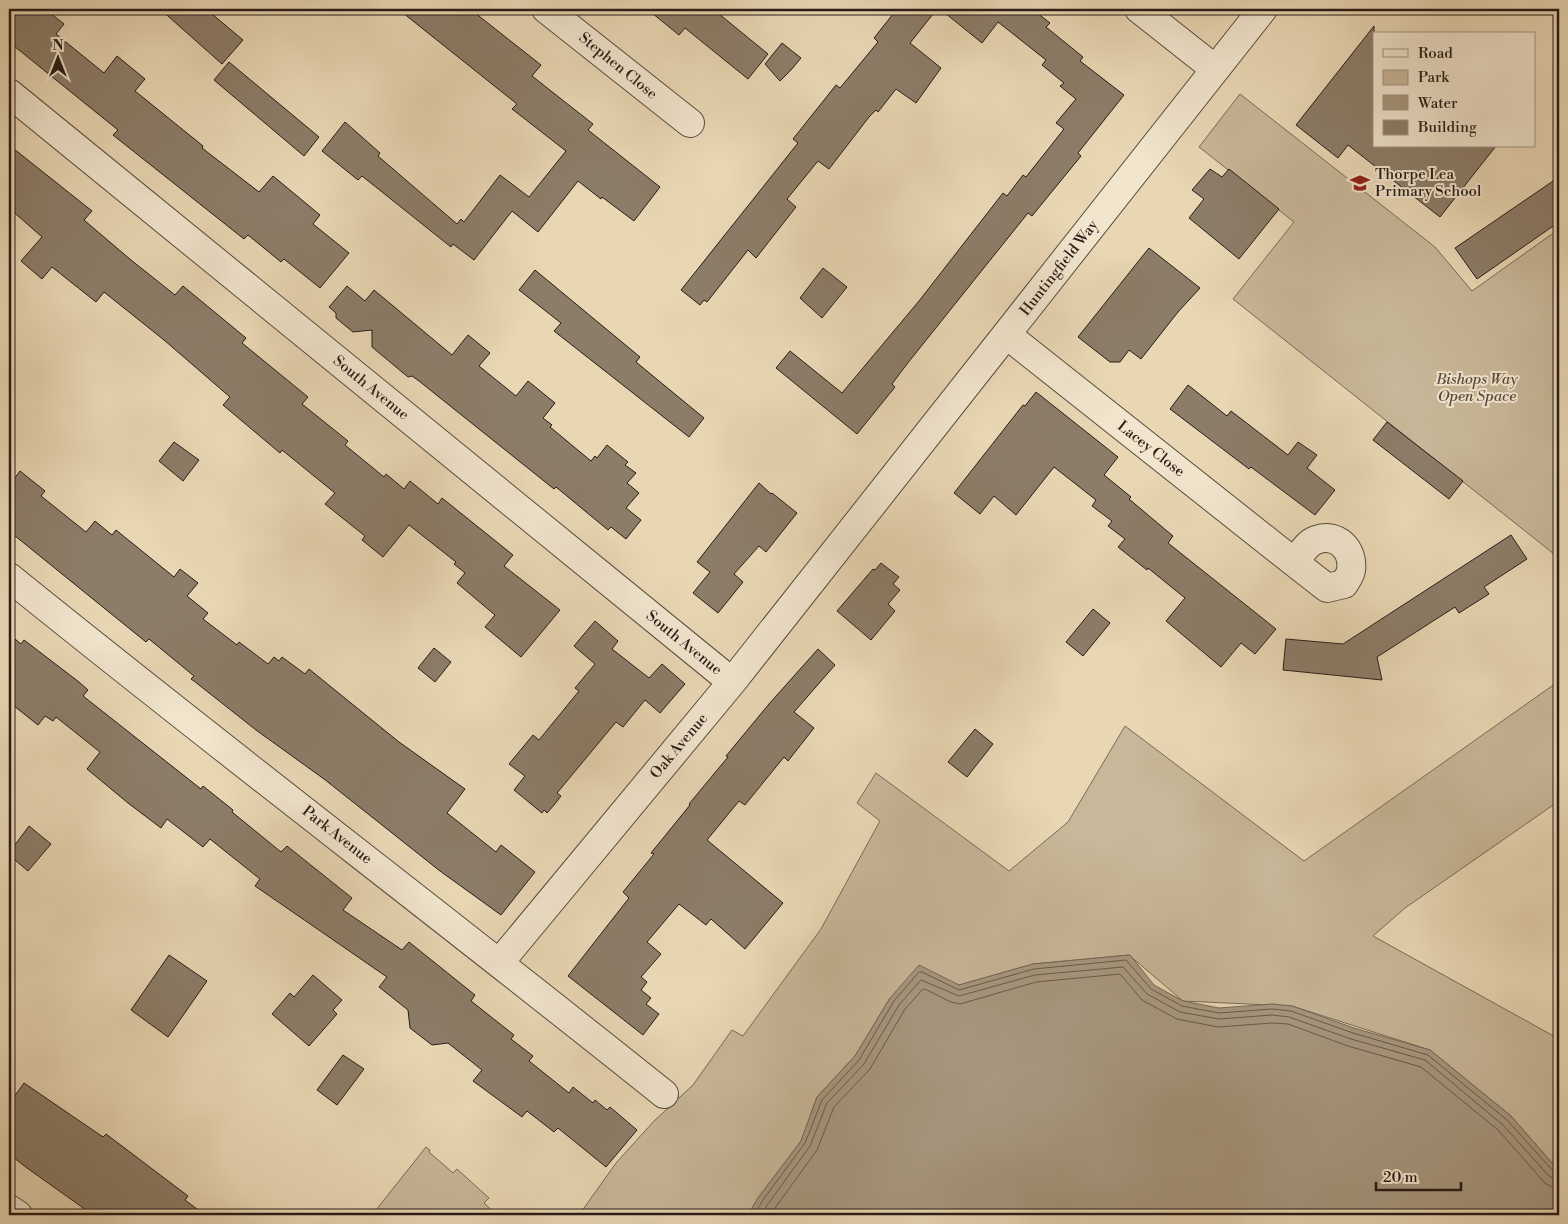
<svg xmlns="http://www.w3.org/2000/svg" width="1568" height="1224" viewBox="0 0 1568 1224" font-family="'Libre Bodoni',serif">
<rect width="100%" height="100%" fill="#e9d7b4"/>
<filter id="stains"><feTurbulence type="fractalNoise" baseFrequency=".004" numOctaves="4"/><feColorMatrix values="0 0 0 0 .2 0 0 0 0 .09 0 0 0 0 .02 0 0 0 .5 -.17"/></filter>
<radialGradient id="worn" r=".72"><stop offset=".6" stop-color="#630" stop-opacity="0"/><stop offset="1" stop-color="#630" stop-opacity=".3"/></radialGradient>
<path fill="#c8b799" stroke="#786a58" d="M1240 94 1435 247 1472 291 1559 229V558L1233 299 1294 222 1199 147Z
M1559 681V801L1405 908 1373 936 1559 1039V1171L1511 1116 1430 1050 1292 1006 1183 1001 1129 955 1033 964 959 985 890 998 855 1056 817 1097 801 1141 758 1198 748 1215H579L616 1163 654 1121 693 1085 732 1030 743 1036 821 929 880 821 857 803 876 773 1009 871 1068 822 1125 726 1304 861Z
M426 1147 430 1150 429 1152 453 1173 457 1169 489 1198 484 1203 497 1215 503 1210 507 1215H372Z"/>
<path fill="#a7977f" stroke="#746655" d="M1130 955 1154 985 1183 1001 1219 1008 1272 1004 1292 1006 1354 1028 1430 1050 1511 1116 1559 1171V1215H748L758 1198 801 1141 817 1097 855 1056 890 998 919 965 959 985 1033 964Z"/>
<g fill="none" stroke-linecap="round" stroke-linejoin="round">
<path stroke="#685a4b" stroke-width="1" d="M754 1215 763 1200 805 1143 822 1100 859 1060 894 1001 919 972H922L959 990 1034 969 1126 960 1151 989 1182 1006 1219 1013 1272 1009 1291 1011 1353 1033 1428 1055 1507 1120 1554 1172 1559 1174
M761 1215 768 1204 810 1146 827 1103 864 1064 899 1005 921 980 959 996 1035 975 1123 967 1147 994 1180 1012 1219 1019 1272 1015 1289 1017 1351 1039 1425 1060 1503 1125 1549 1176 1559 1180
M770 1215 817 1150 834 1107 870 1069 905 1009 922 990 925 989 951 1002 960 1004 1036 982 1120 974 1142 1000 1177 1019 1218 1027 1272 1023 1288 1024 1348 1046 1421 1067 1498 1130 1545 1183 1552 1187 1559 1188"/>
</g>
<path fill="#8c7d69" stroke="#281c17" d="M9 9H45L64 24 56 34 104 73 117 56 145 79 135 91 203 146 202 148 259 192 273 176 320 215 313 224 349 253 320 288 284 259 281 262 248 235 244 239 113 135 118 130 9 42Z
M160 9H206L243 40 222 64Z
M398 9H470L541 65 532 76 593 124 588 130 660 187 634 221 602 197 601 199 578 181 538 232 512 211 474 260 453 244 451 247 362 176 358 180 322 151 345 122 380 153 378 156 457 224 461 219 464 222 500 175 529 197 566 151 512 109 517 104Z
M647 9H713L768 54 748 79 685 28 679 35Z
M897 9H937L910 43 941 68 916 103 896 89 878 112 876 110 869 117 829 169 818 161 787 199 796 207 756 258 748 250 707 302 704 300 700 305 681 290 798 143 793 139 836 85 840 88 878 42 874 38Z
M940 9H1032L1050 23 1046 27 1083 57 1080 61 1124 95 1078 153 1081 156 1032 216 1028 213 979 274 907 364 892 384 895 387 857 434 776 368 790 351 842 393 919 301 1003 193 1007 196 1023 175 1026 177 1064 129 1056 123 1076 99 1060 86 1064 83 1042 65 1046 60 998 22 982 43Z
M1374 26V146H1496L1440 217 1348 145 1338 158 1296 125Z
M782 43 801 58 791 70 780 81 765 64Z
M229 62 319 137 304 156 214 80Z
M9 145 92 211 84 220 131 260 175 295 183 286 246 338 242 343 308 397 302 404 348 441 345 445 384 477 386 474 404 489 410 481 438 504 442 498 513 555 504 566 560 610 521 657 485 627 495 615 457 583 465 573 454 564 456 562 409 525 383 557 362 540 365 536 325 504 335 493 282 450 280 453 223 405 230 397 164 340 104 292 96 302 52 267 42 279 21 261 42 237 9 208Z
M1210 169 1222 177 1229 169 1279 209 1239 259 1189 218 1204 199 1192 190Z
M1559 177V222L1477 279 1455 248Z
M1149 248 1200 288 1178 312 1141 359 1129 350 1120 362H1110L1078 337Z
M823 268 847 287 822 318 800 298Z
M535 270 640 357 636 362 704 418 689 437 554 331 561 323 519 290Z
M347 286 365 301 374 290 452 355 468 335 490 353 479 366 516 396 528 381 555 403 543 418 552 425 550 427 591 461 595 456 597 458 607 445 628 462 625 465 636 473 627 483 639 493 626 508 641 520 626 539 611 527 608 530 556 487 554 489 419 381 412 376 408 377 372 347V330L353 332 336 318V313L329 307Z
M1188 385 1227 416 1231 411 1288 455 1298 442 1317 455 1307 468 1335 490 1315 515 1251 467 1249 469 1170 409Z
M1036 392 1118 457 1104 475 1131 497 1129 499 1173 536 1168 543 1276 629 1255 654 1241 643 1221 667 1166 621 1185 598 1148 568 1147 570 1118 547 1125 539 1108 526 1112 521 1092 506 1096 500 1054 467 1016 515 994 496 980 514 954 493 1023 405 1025 406Z
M1387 422 1463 481 1449 499 1373 440Z
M174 442 199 460 183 481 159 461Z
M20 471 45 491 41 496 86 532 95 521 112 535 116 530 174 577 180 569 198 583 187 596 208 613 203 619 237 645 239 642 268 664 274 657 279 661 282 657 305 674 309 669 399 742 465 789 447 813 496 852 501 845 535 872 501 915 440 871 324 779 256 730 194 681 191 679 194 676 149 639 146 642 9 531V486Z
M759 483 771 494 772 493 797 513 766 552 759 546 734 574 743 582 718 613 693 593 710 572 697 562Z
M1511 535 1527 559 1484 587 1489 594 1459 613 1455 607 1377 657 1382 680 1283 670 1286 639 1343 644Z
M881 563 899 577 893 584 900 590 888 604 895 611 871 640 837 611 873 569 875 570Z
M1093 609 1110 623 1083 656 1066 642Z
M595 621 618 641 612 649 649 678 662 664 685 684 660 713 645 700 623 727 616 722 557 793 561 796 554 805 547 813 544 810 542 813 514 790 525 776 509 764 533 735 539 740 579 691 575 688 595 664 574 646Z
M9 634 21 644 24 640 79 682 88 690 83 696 201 789 203 786 233 810 232 812 281 852 287 846 352 898 343 910 402 950 409 942 475 995 471 1001 514 1035 511 1039 533 1056 529 1061 569 1093 573 1087 593 1103 595 1100 607 1110 610 1107 637 1130 606 1167 558 1128 554 1132 527 1111 522 1117 473 1081 482 1070 448 1043 432 1045 410 1028 408 1010 379 987 387 977 255 886 260 879 210 839 203 847 167 819 161 828 128 803 87 769 100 752 56 717 53 721 45 716 38 725 9 702Z
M434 648 451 662 435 682 418 668Z
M818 649 835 665 794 712 814 728 788 761 784 757 745 805 739 801 707 840 783 903 745 949 711 919 706 925 679 904 647 942 661 954 641 977 647 982 641 990 651 998 646 1004 659 1014 643 1035 568 976 629 898 623 892 654 854 651 853 690 805 689 804 728 757 726 756 769 704Z
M975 729 993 744 967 777 948 762Z
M29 826 51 844 28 871 9 855V853Z
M169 955 207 981 168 1037 131 1010Z
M313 975 342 1000 333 1010 337 1014 309 1046 272 1014 290 993 294 997Z
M343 1055 364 1069 337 1105 317 1090Z
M24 1083 103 1137 106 1134 188 1196 185 1200 205 1215H93L27 1168 9 1154V1104Z"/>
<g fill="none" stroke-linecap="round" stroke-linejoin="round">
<defs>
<path id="street" d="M546 9 690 123
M1139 9 1215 69
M9 93 732 682
M1007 335 1295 563 1327 588 1344 584C1347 579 1351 574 1351 570 1354 550 1337 532 1316 540 1307 543 1300 555 1295 563
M9 577C225 752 447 920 664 1094
M500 962 732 682 1263 9
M9 1209 18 1215"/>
</defs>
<use href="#street" stroke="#584b3e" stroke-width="30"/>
<use href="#street" stroke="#f1e5ce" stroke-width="28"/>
</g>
<defs>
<symbol id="school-bare" viewBox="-9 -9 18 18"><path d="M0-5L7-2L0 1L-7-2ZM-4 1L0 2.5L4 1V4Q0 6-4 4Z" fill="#8f2418" stroke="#f1e5ce" stroke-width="2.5" paint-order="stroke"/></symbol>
</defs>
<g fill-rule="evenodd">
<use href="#school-bare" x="1346" y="169" width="28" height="28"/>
</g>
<g text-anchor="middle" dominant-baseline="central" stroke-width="4" stroke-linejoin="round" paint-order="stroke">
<g font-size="15" fill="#281c17" stroke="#f1e5ce">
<text transform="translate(618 66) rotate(39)">Stephen Close</text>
<text transform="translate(1059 268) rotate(-52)">Huntingfield Way</text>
<text transform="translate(371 388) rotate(39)">South Avenue</text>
<text transform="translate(1151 449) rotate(38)">Lacey Close</text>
<text transform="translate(684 643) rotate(39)">South Avenue</text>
<text transform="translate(679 746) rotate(-50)">Oak Avenue</text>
<text transform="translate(337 835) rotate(38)">Park Avenue</text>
</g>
<g font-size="15" fill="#281c17" stroke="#f1e5ce" text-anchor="start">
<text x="1375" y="174">Thorpe Lea<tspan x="1375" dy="17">Primary School</tspan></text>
</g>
<g font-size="15" font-style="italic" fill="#584a3e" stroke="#f1e5ce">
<text x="1477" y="379">Bishops Way<tspan x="1477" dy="17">Open Space</tspan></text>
</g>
</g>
<rect width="1568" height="1224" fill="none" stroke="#e9d7b4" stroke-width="30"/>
<rect x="10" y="10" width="1548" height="1204" fill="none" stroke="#281c17" stroke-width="2.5"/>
<rect x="15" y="15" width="1538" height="1194" fill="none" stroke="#281c17"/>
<rect x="1373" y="32" width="162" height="115" fill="#f1e5ce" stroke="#a19585"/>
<rect x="1383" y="49" width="25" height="8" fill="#f1e5ce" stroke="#a19585"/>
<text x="1418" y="58" font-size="15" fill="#281c17">Road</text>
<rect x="1383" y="70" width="25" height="15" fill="#c8b799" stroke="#a19585"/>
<text x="1418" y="82" font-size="15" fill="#281c17">Park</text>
<rect x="1383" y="95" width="25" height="15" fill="#a7977f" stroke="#a19585"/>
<text x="1418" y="108" font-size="15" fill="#281c17">Water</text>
<rect x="1383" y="120" width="25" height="15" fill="#8c7d69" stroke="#a19585"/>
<text x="1418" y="132" font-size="15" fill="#281c17">Building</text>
<g transform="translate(58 58)" stroke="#f1e5ce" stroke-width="4" paint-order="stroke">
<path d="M0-4L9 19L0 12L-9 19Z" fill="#281c17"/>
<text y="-8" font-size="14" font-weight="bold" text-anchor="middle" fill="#281c17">N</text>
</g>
<path d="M1376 1182v8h85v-8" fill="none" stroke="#281c17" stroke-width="2.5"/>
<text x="1383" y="1182" font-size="15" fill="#281c17" stroke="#f1e5ce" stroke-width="4" paint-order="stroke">20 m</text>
<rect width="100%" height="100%" filter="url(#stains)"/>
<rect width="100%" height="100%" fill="url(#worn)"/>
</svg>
